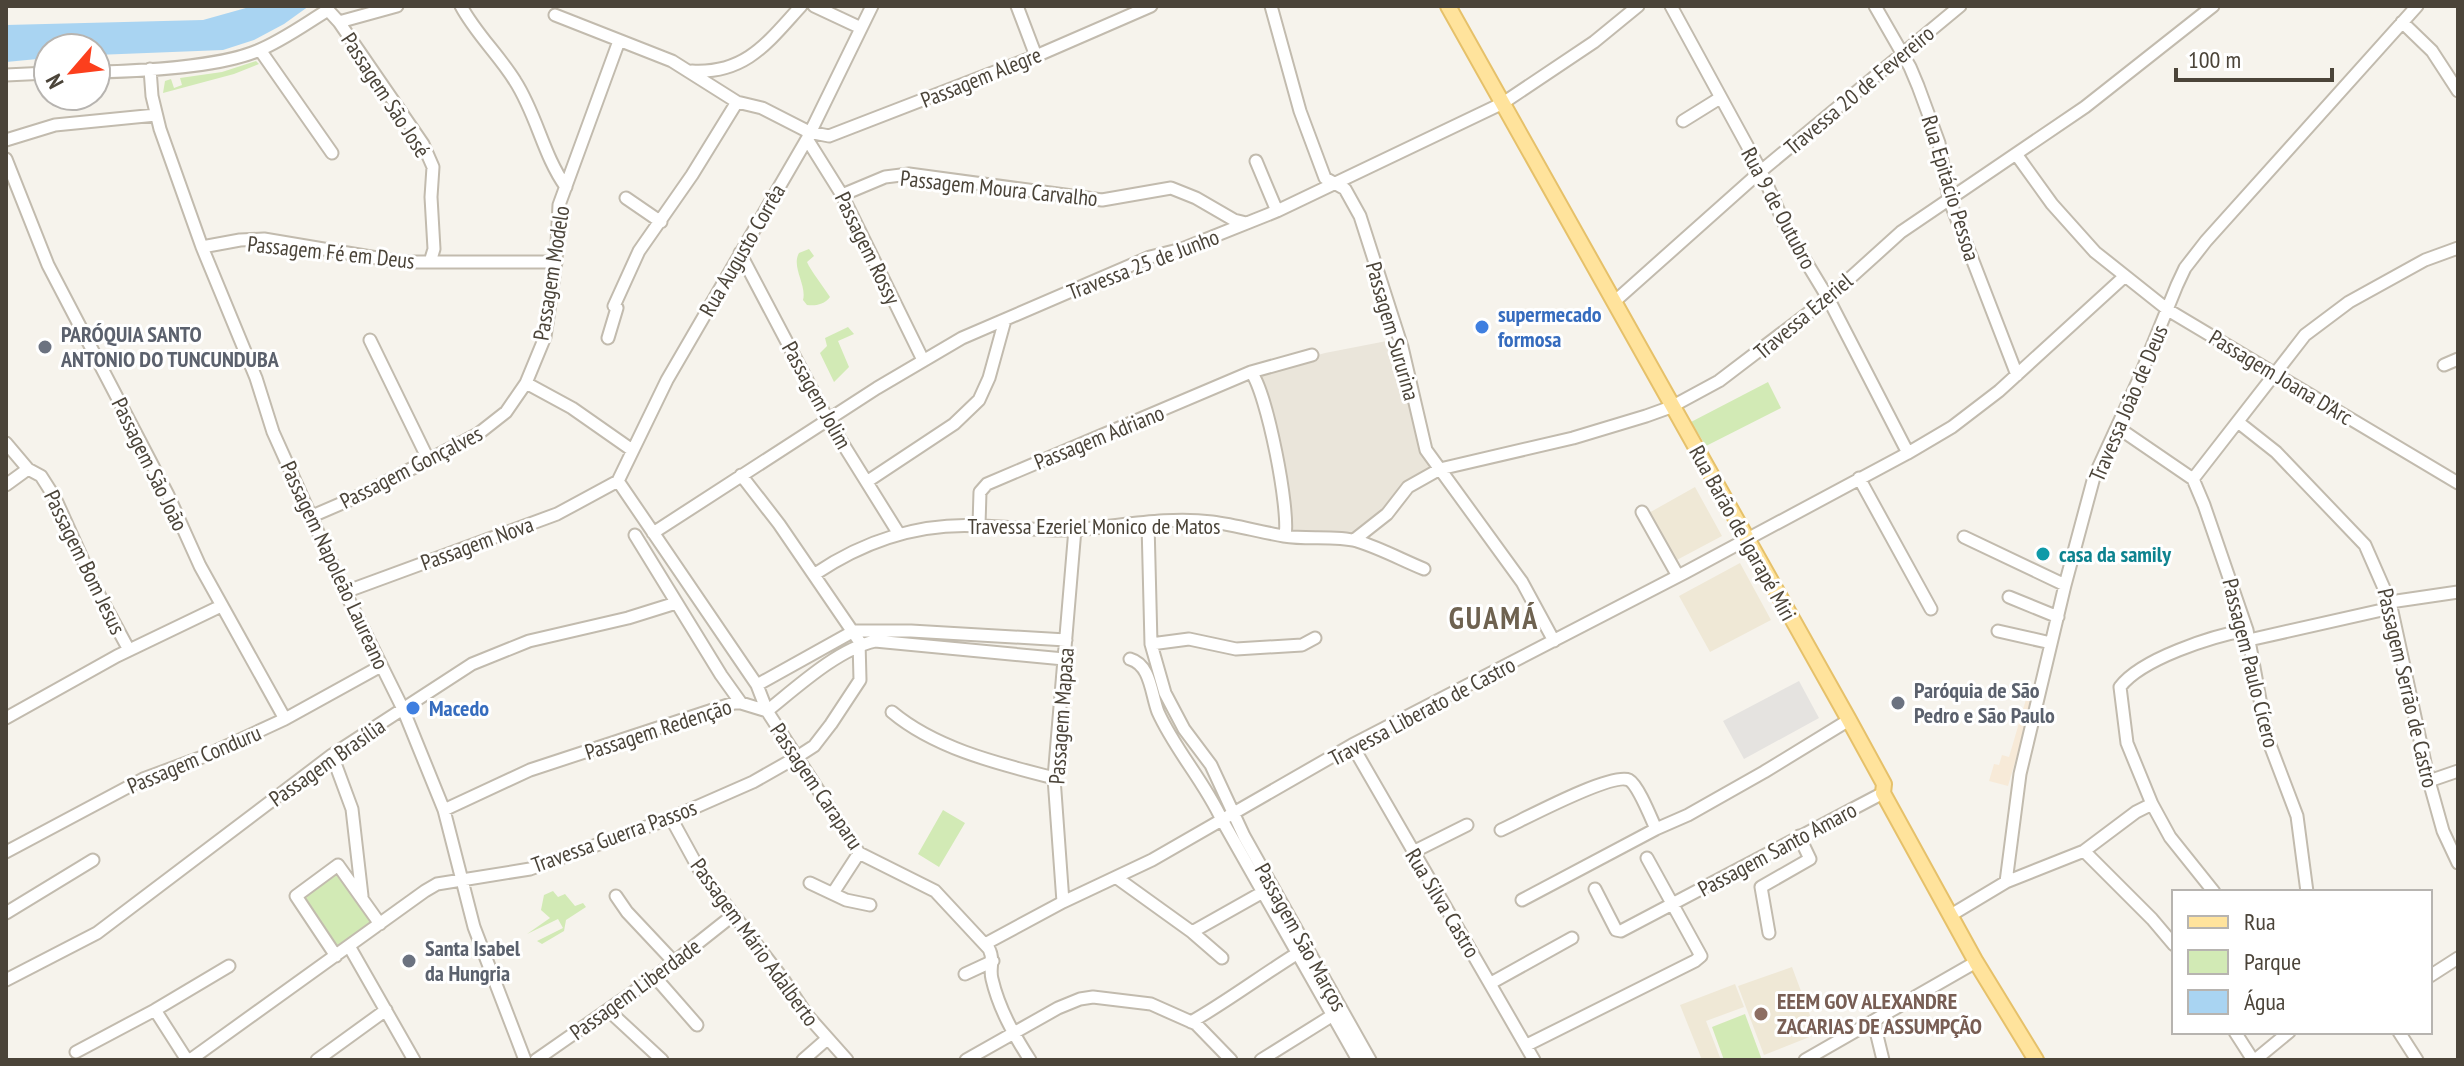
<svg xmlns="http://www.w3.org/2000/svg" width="2464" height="1066" viewBox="0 0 2464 1066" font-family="'PT Sans Narrow',sans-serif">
<rect width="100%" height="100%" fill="#f6f3ec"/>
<path fill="#eae5da" d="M1397 339 1411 410 1440 469 1358 537 1289 536 1257 372 1325 353Z"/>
<path fill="#f7ead8" d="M2029 689 2036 691 2008 786 1989 781 1994 764 1999 765 2002 755 2009 757Z"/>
<path fill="#efe8d6" d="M1695 487 1722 536 1673 562 1647 514Z
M1740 563 1771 620 1710 652 1679 596Z
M1792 967 1817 1034 1764 1055 1738 986Z
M1735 984 1744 1007 1706 1021 1721 1060H1702L1680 1005Z"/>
<path fill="#d2eab5" d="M256 61 259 64 234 74 163 93 165 81 171 79 174 88 182 85 180 78 222 72Z
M809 249 814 256 807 262C811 271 823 286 830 297 824 305 815 306 807 305L803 300C807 285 791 267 799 253Z
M848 327 854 334 838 341 849 367 834 382 820 353 827 346 825 338Z
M1768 382 1781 408 1706 446 1691 422Z
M943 810 965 823 939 867 918 854Z
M336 869 374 924 335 952 296 896Z
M553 891 558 897 565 894 575 906 583 903 586 907 566 920 564 931 542 944 537 941 563 928 558 919 527 934 550 918 541 910 544 895Z
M1745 1014 1762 1060H1724L1712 1027Z"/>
<path fill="#e5e3e0" d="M1799 681 1819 718 1744 759 1723 721Z"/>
<path fill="#a9d4f2" d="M253 6H309L284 24 254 40 223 50 96 55V48H48V58L6 62V25L203 20Z"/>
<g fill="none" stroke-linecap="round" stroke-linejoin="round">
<defs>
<path id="minor" d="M461 6C476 34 499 55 515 81 537 115 543 155 566 187
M814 6 861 28
M1017 6 1036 56
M1271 6 1300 111 1325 178 1345 189 1360 216 1402 347 1426 450 1522 582 1554 641
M1671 6 1761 171 1788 232 1828 298 1908 453
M1875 6 1910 67 1918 86 1939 143 1949 199 2017 375
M555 15 672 61 737 102 762 108 809 132 829 136 1036 56 1151 6
M339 22 423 144 433 167 431 197 434 249 430 262
M2402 22 2432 51 2458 91
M260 50 332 153
M150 69 152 96 160 129 202 247 256 378 273 432 345 592 403 709 444 810 474 927 525 1060
M692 71C746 74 768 42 801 6
M96 72C139 71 219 67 257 51 282 41 305 24 328 10L339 22 397 6
M6 75 48 73
M1683 121 1720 98
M807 139 842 195 923 360
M6 140 55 125 156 115
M2016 154 2052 204 2095 252 2168 310 2458 483
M6 159 48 265 168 495 200 566 285 719
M1256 161 1277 211
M842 195 885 177 909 174 1102 200 1171 188 1196 198 1234 220 1246 223
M626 198 661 222
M202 247 240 240 264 239 401 262H556
M740 253 828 420 899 534
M1614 302 1761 171 1960 6
M608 338 617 308 614 306 639 251 692 175 737 102
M370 340 429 461
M2444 365 2458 359
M1251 372C1267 393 1290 510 1285 536
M526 383 572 408 632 450
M2238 422 2276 452 2365 545 2390 602 2429 781 2443 831 2458 863
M2117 427 2193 479 2204 505 2247 630 2267 737 2297 816 2307 892
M6 443 28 469 41 476 55 498 96 589 129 650
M1859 478 1931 609
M2193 479 2305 335 2349 302 2425 260 2458 248
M618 481 757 685 767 711 859 853 935 891 989 949C995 960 989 968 992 979 999 1009 1014 1035 1030 1060
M868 481 954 424 979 400 989 378 1005 320
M6 485 28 469
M1642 512 1678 576
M310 517 361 495 478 434 506 412 526 383 545 337 556 262 559 205 619 41
M1148 523 1151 644 1165 693 1184 729 1211 765 1244 836 1370 1060
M979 525 980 492 987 484 1251 372 1312 355
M653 533 877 388 962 338 1150 257 1182 249 1277 211 1503 103 1594 42 1638 6
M635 535 721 675 741 703
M1964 537 2065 585
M1354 540 1387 514 1408 487 1440 469 1573 438 1646 416 1671 407 1719 381 1828 298 1901 232 2085 107 2213 6
M815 574C864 541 921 522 981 526 1012 527 1041 531 1072 530 1118 527 1165 516 1212 522 1236 525 1260 532 1284 536 1307 540 1334 535 1357 541 1380 548 1402 560 1424 569
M345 592 557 514 618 481 667 380 807 139 872 6
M2009 597 2058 617
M2390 602 2458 592
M1998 631 2051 643
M2249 640 2391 608
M1151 644 1189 639 1236 649 1302 645 1315 638
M1130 659C1151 665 1151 694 1158 712 1175 750 1204 781 1222 820L1358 1060
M757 685 854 631H911L1066 640
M767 711C797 687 838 649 875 641L1064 659
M892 712C936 749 1000 764 1054 778
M6 718 117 656 221 606
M1352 745 1534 1060
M332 755 352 809 362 896
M2429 781 2458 771
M444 810 530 770 734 703H741L767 711
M671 818 700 871 783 979 807 1015 847 1060
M1501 830C1523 820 1611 772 1629 780 1638 785 1651 818 1656 829
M2084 851 2152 919 2174 945
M6 852 143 779 205 756 285 719 381 666
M1413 852 1467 825
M1117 878 1192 932 1222 958
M2006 882 2020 774 2065 585 2094 477 2138 381 2177 285 2185 268 2206 241 2417 6
M810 883 846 900 870 905
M1595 889 1616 930 1621 931 1883 793
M2214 892 2170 837 2152 804 2127 743 2120 687C2141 659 2212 636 2247 630
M833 893 859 853
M616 896 627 912 674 962
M1522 900 1656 829 1688 815 1764 772 1849 720
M1063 902 1054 778 1075 529
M6 913 93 860
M1951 915 2006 882 2084 851 2136 812 2152 804
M1192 932 1263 892
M1769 933 1761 887 1810 859 1799 836
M985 944 1063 902 1152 860 1352 745 1686 572 1908 453 1952 427 1999 391 2125 276
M349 946 414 1060
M336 956 296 896 338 865 380 924
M965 974 993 961
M2430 976 2458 958
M655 977 697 1025
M6 980 97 933 332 755 472 664 529 641 628 618 676 603
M1491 983 1572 938
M155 1010 187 1060
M608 1010 662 1060
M1191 1022C1228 1001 1262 975 1298 953
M1874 1023 1883 1060
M2235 1032 2253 1060
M2399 1032 2417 1060
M1527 1045 1695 961 1701 956 1647 858
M76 1052 155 1010 229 966
M190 1060 425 891 437 884 530 869 671 818 753 782 797 757 814 746 831 724 860 680 859 641 779 524 741 475
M317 1060 386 1010
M536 1060 655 977 732 916
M803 1060 827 1039
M966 1060 1058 1008 1080 999 1093 997 1151 1004 1196 1024 1231 1060
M1261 1060 1333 1015
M1805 1060 1976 962
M2255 1060 2289 1032"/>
<path id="major" d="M1448 6 1849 720 1884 784 1883 793 1976 962 2036 1060"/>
</defs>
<use href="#minor" stroke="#c2bbae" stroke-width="15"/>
<use href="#major" stroke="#e6c16a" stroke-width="18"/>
<use href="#minor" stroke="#fff" stroke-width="11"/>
<use href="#major" stroke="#ffe39c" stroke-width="14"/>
</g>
<g fill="#3f7fe0" stroke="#fff" stroke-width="3">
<circle cx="1482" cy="327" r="8"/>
<circle cx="413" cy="708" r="8"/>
</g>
<g fill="#6b7280" stroke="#fff" stroke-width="3">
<circle cx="45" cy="347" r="8"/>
<circle cx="1898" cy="703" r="8"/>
<circle cx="409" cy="961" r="8"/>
</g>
<circle fill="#0f9aa8" stroke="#fff" stroke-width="3" cx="2043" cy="554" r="8"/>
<circle fill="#8d6e63" stroke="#fff" stroke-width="3" cx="1761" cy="1014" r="8"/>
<g text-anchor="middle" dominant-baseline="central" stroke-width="6" stroke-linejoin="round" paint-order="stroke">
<g font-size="22" fill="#4b4439" stroke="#fff">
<text transform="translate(981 77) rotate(-22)">Passagem Alegre</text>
<text transform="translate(1859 90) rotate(-40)">Travessa 20 de Fevereiro</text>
<text transform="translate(386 95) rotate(57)">Passagem São José</text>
<text transform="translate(999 188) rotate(6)">Passagem Moura Carvalho</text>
<text transform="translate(1951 188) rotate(73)">Rua Epitácio Pessoa</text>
<text transform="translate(1779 208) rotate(62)">Rua 9 de Outubro</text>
<text transform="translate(868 248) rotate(64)">Passagem Rossy</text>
<text transform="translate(742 250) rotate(-60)">Rua Augusto Corrêa</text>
<text transform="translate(331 252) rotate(6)">Passagem Fé em Deus</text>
<text transform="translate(1143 264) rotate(-21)">Travessa 25 de Junho</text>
<text transform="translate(551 273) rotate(-81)">Passagem Modelo</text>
<text transform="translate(1803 316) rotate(-40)">Travessa Ezeriel</text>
<text transform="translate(1393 331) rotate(74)">Passagem Sururina</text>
<text transform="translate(2281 377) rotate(31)">Passagem Joana D’Arc</text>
<text transform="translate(817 395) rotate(61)">Passagem Jolim</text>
<text transform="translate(2128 403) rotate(-67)">Travessa João de Deus</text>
<text transform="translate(1099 437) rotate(-22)">Passagem Adriano</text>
<text transform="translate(150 464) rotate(64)">Passagem São João</text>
<text transform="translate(411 467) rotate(-27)">Passagem Gonçalves</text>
<text x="1094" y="526">Travessa Ezeriel Monico de Matos</text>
<text transform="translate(1743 533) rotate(61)">Rua Barão de Igarapé Miri</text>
<text transform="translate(477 543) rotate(-20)">Passagem Nova</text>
<text transform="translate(85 562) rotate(64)">Passagem Bom Jesus</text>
<text transform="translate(335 565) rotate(65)">Passagem Napoleão Laureano</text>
<text transform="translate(2251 663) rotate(76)">Passagem Paulo Cícero</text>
<text transform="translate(2408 688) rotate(77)">Passagem Serrão de Castro</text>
<text transform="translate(1422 711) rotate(-28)">Travessa Liberato de Castro</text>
<text transform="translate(1061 716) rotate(-86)">Passagem Mapasa</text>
<text transform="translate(658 729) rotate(-18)">Passagem Redenção</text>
<text transform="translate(194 759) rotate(-23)">Passagem Conduru</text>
<text transform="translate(327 762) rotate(-35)">Passagem Brasília</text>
<text transform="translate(817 786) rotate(56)">Passagem Caraparu</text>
<text transform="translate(614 836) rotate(-20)">Travessa Guerra Passos</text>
<text transform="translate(1777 849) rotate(-28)">Passagem Santo Amaro</text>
<text transform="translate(1443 903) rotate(59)">Rua Silva Castro</text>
<text transform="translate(1301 937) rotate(61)">Passagem São Marços</text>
<text transform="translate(755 942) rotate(54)">Passagem Mário Adalberto</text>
<text transform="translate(635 989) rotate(-36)">Passagem Liberdade</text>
</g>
<g font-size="22" font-weight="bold" fill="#366cbe" stroke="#fff" text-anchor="start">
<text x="1498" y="314">supermecado<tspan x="1498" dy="25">formosa</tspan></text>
<text x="429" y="708">Macedo</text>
</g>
<g font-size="22" font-weight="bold" fill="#5b616d" stroke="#fff" text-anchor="start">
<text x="61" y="334">PARÓQUIA SANTO<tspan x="61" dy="25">ANTONIO DO TUNCUNDUBA</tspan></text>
<text x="1914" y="690">Paróquia de São<tspan x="1914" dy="25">Pedro e São Paulo</tspan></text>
<text x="425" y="948">Santa Isabel<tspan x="425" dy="25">da Hungria</tspan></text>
</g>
<g font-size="22" font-weight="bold" fill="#0d838f" stroke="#fff" text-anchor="start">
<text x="2059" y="554">casa da samily</text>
</g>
<g font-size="22" font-weight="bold" fill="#785e54" stroke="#fff" text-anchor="start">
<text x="1777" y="1001">EEEM GOV ALEXANDRE<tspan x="1777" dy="25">ZACARIAS DE ASSUMPÇÃO</tspan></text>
</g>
<g font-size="30" font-weight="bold" letter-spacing="2" fill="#6e6250" stroke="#fff">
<text x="1494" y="617">GUAMÁ</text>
</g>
</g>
<rect width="2464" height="1066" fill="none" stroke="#4b4439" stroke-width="16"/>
<rect x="2172" y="890" width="260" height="144" fill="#ffffff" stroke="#b7b4b0" stroke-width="2"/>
<rect x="2188" y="916" width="40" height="12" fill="#ffe39c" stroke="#b7b4b0" stroke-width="2"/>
<text x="2244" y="930" font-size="24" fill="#4b4439">Rua</text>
<rect x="2188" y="950" width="40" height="24" fill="#d2eab5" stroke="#b7b4b0" stroke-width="2"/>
<text x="2244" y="970" font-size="24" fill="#4b4439">Parque</text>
<rect x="2188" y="990" width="40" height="24" fill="#a9d4f2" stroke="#b7b4b0" stroke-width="2"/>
<text x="2244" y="1010" font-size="24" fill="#4b4439">Água</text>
<g transform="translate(72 72) rotate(242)"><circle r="38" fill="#ffffff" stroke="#b7b4b0" stroke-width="2"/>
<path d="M0-6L14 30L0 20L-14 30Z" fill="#fc3f1d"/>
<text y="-12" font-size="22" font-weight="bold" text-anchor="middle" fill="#4b4439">N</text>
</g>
<path d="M2176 68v12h156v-12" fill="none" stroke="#4b4439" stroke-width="4"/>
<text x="2188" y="68" font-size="24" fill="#4b4439" stroke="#ffffff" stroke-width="6" paint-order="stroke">100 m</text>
</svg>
